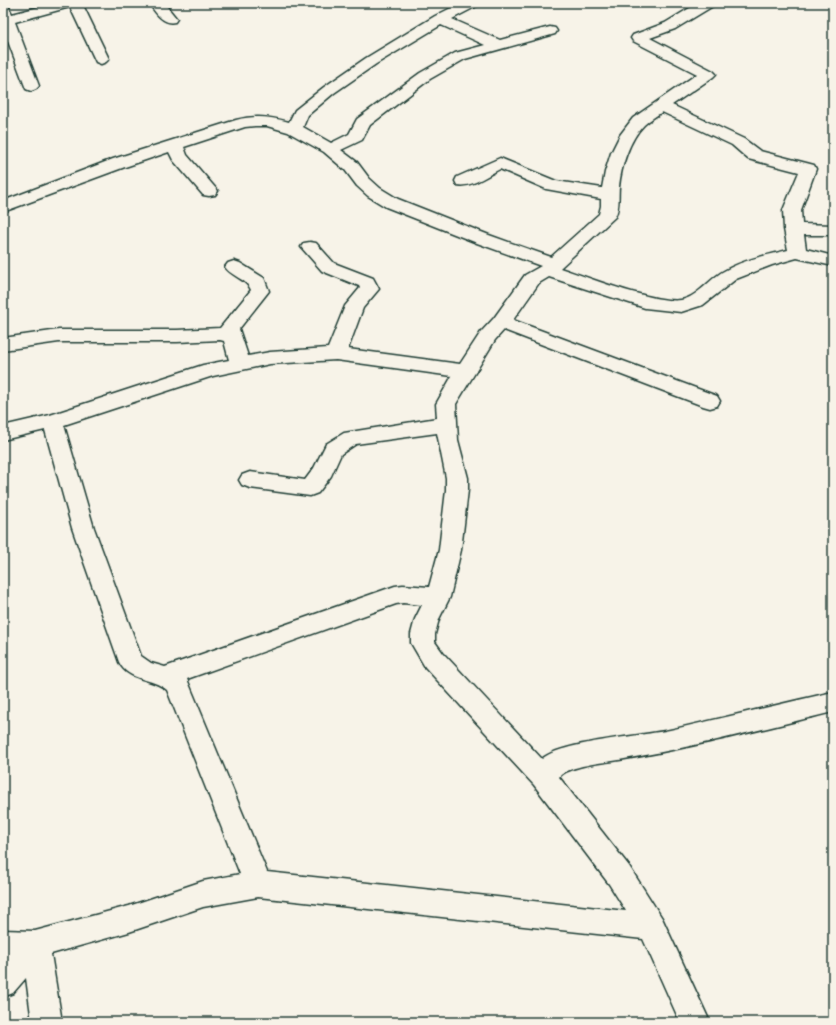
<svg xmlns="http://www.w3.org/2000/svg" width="836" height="1025" viewBox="0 0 836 1025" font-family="Sriracha,sans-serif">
<rect width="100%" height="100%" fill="#f7f3e8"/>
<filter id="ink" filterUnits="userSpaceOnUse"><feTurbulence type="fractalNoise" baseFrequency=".025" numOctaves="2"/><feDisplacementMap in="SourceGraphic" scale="8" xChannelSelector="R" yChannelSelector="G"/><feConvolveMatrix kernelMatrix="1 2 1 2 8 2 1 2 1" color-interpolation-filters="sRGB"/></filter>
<g filter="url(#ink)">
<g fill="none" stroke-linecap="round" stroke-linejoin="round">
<defs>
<path id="street" d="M54 3H82L109 59 106 62 101 64 96 62 70 7 15 22 39 86 36 89 31 91 26 89 3 28V4L8 5 12 14Z
M149 3H164L177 19 175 22C163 25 155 12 149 3Z
M461 3H479L477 6 452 19 500 40 550 27 555 28 557 31 555 34 465 59 430 79 370 125 362 140 341 150 357 162 369 178 380 188 398 199 489 235 551 257 599 214 601 206V199L546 189 500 169C488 175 471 188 457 185L455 181 457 177 500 158 556 181 602 188 605 172 611 153 620 135 633 118 697 74 633 41 631 38 633 35 665 23 698 3H715L713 6 675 29 650 38 713 71 716 74 713 77 672 105 744 139 760 151 814 165 816 169 801 210 802 224 833 225V235H804L806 249 833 256V266L797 258 772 265 736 279 703 305 681 312 645 308 549 277 539 283 513 320 717 396 720 401 717 406 710 408 703 406 504 330 495 340 456 404 458 440 468 478V490L461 550 450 597 439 619 435 634V642L443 653 542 759C561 742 642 736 670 730 724 718 779 704 833 692V712C762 729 691 748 619 760 603 763 569 765 559 777L629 866 662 918 710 1022H680L643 939 258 897 203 907 129 932 51 954 62 1022H32L26 978 13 993 3 997V961L6 958H3V930L35 931 129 906 203 881 240 874 167 690C152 677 129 682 119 662L72 528 45 430 3 440V426L50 415 203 365 229 360 224 341 220 340 177 342H59L3 350V338L59 330H177L220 328 251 290C247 279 232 277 225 267L228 263 234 261 240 263 264 278 269 291 239 329 248 356 270 352 328 348 345 306 360 288 359 286 322 271 301 247 304 243 310 242 316 243 334 263 373 278 379 289 363 308 348 349 460 364 481 332 494 318 525 275 541 266 477 243 386 207 368 196 357 186 345 170 324 152 288 132 267 126H255L245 127 184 147 187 155 218 191 215 195 209 196 203 195 173 160 169 152 125 167 3 212V201L113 159 236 120C255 115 270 117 289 122L295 110 324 87 366 58 435 16ZM441 25 485 45 455 53 420 73 357 119 349 134 331 143 303 127 308 115 334 93 376 64ZM662 112 732 145 748 159 799 172 783 210 784 229 788 250C767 255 743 260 724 271 709 279 698 297 681 300 656 304 587 277 560 268L615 217C620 207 618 198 619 187 621 167 629 140 644 125 649 120 656 116 662 112ZM336 360 452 376 436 404 437 418 344 433 326 444 314 468 305 480 250 472 242 475 239 480 242 485 250 488 310 496 318 493 331 476 341 454 356 444 437 433 446 478V490L439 550 429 587 403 585 395 586 165 667 151 663 141 656 94 528 64 425 213 376 270 364ZM403 603 422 605 415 619 411 634V643L425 667 534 785 609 884 626 911 267 872 187 679 396 604Z"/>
</defs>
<use href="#street" stroke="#1f3d34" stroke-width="3"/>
<use href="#street" fill="#f7f3e8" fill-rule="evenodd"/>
</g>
</g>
<rect width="836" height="1025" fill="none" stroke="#f7f3e8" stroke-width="16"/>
<rect x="8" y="8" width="820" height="1009" fill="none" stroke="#1f3d34" stroke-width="1.5" filter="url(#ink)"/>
</svg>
